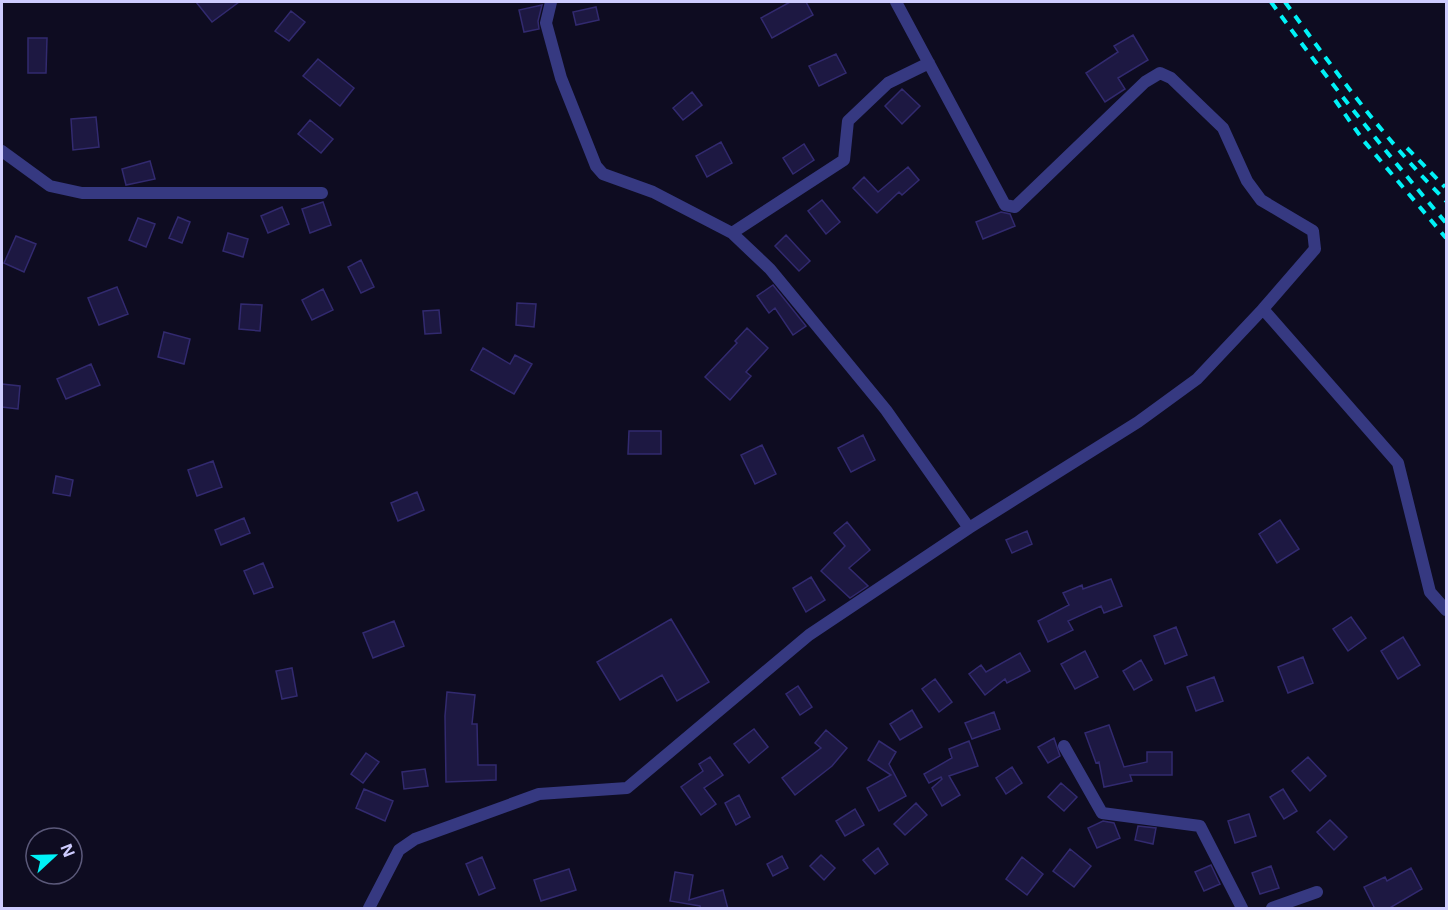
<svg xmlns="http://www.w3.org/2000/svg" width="1448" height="910" viewBox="0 0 1448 910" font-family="'Open Sans',sans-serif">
<rect width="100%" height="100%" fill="#0e0c21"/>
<path fill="#1d1842" stroke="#322a6f" stroke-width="1.5" d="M196 2H239L212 22Z
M790 2H806L813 15 772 38 761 18Z
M542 5 538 21 539 29 524 32 519 10Z
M596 7 599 20 576 25 573 12Z
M291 11 305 22 289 41 275 31Z
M1133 35 1148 60 1118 78 1125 89 1105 102 1086 73 1118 52 1114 46Z
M28 38H47L46 73H28Z
M836 54 846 73 819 86 809 66Z
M318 59 354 88 340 106 303 76Z
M902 89 920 106 902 124 885 106Z
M692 92 702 105 683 120 673 108Z
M96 117 99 147 73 150 71 119Z
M310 120 333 139 321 153 298 134Z
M721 142 732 163 707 177 696 156Z
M804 144 814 160 793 174 783 158Z
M150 161 155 179 126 185 122 169Z
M908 167 919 180 902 195 899 192 877 213 853 188 864 177 878 192Z
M822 200 840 222 826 234 808 211Z
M323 202 331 225 310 233 302 209Z
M282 207 289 224 268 233 261 216Z
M1001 212 1010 214 1015 226 983 239 976 222Z
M178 217 190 222 182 243 169 238Z
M138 218 155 224 146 247 129 240Z
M228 233 248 239 243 257 223 251Z
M786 235 810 261 799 271 775 246Z
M16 236 36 244 24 272 4 263Z
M361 260 374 287 361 293 348 267Z
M773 285 806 326 793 335 775 308 769 313 757 296Z
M117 287 128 314 99 325 88 298Z
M323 289 333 310 312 320 302 300Z
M517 303 536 304 534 327 516 325Z
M241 304 262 305 260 331 239 329Z
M439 310 441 333 425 334 423 311Z
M747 328 768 348 746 372 751 376 730 400 705 377 737 343 735 341Z
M164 332 190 339 184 364 158 357Z
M483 348 510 364 515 355 532 364 514 394 471 370Z
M91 364 100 385 66 399 57 379Z
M2 384 20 386 18 409 2 407Z
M629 431H661V454H628Z
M863 435 875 460 851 472 838 448Z
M762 445 776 474 755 484 741 455Z
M213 461 222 487 197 496 188 470Z
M56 476 73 480 70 496 53 493Z
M417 492 424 510 398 521 391 503Z
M244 518 250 533 221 545 215 530Z
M1280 520 1299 549 1277 563 1259 534Z
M847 522 870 550 849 568 868 586 850 598 821 571 845 546 834 533Z
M1027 531 1032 544 1012 553 1006 540Z
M263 563 273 587 254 594 244 571Z
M811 577 825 600 806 612 793 588Z
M1111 579 1122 606 1104 613 1101 606 1068 621 1073 630 1048 642 1038 621 1069 605 1063 593 1082 585 1083 589Z
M1351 617 1366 638 1348 651 1333 629Z
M671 619 709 682 677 701 662 675 620 700 597 662Z
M394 621 404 646 373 658 363 633Z
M1176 627 1187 655 1165 664 1154 636Z
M1403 637 1420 665 1398 679 1381 651Z
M1085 651 1098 677 1075 689 1061 664Z
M1020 653 1030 671 1007 683 1005 679 985 695 969 674 981 665 986 672Z
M1303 657 1313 683 1288 693 1278 667Z
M1141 660 1152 680 1134 690 1123 671Z
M292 668 297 696 282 699 276 671Z
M1214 677 1223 701 1196 711 1187 687Z
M935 679 952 702 939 712 922 689Z
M798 686 812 707 800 715 786 694Z
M447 692 475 695 472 724H477L478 765H496V780L446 782 445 716Z
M912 710 922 727 900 740 890 724Z
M994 712 1000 729 972 739 965 723Z
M1109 725 1124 767 1147 762V752H1172V775H1130L1132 781 1104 787 1099 762 1096 763 1085 733Z
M754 729 768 747 749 763 734 744Z
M826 730 847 748 832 766 795 795 782 778 821 748 815 743Z
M1054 738 1060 756 1048 763 1038 747Z
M879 741 896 752 889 764 906 796 879 811 867 788 891 775 868 760Z
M969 741 978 766 949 776 960 795 942 806 932 788 942 779 941 777 929 783 924 774 952 758 949 749Z
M366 753 379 762 363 783 351 774Z
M710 757 723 775 704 788 716 804 701 815 681 787 703 771 699 764Z
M1308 757 1326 776 1310 791 1292 771Z
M1012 767 1022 783 1006 794 996 778Z
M425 769 428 786 404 789 402 772Z
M1061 783 1077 797 1064 811 1048 797Z
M364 789 393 801 385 821 356 808Z
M1283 789 1297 811 1284 819 1270 797Z
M739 795 750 817 736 825 725 803Z
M916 803 927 815 905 835 894 824Z
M855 809 864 825 845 836 836 821Z
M1249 814 1256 836 1235 843 1228 821Z
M1330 820 1347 837 1334 850 1317 832Z
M1103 821 1114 823 1120 838 1097 848 1088 828Z
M1138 826 1156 828 1153 844 1135 840Z
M878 848 888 864 875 874 863 860Z
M1070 849 1091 866 1074 887 1053 871Z
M821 855 835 868 824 880 810 866Z
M782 856 788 868 773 876 767 864Z
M482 857 495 888 479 895 466 864Z
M1022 857 1043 874 1027 895 1006 879Z
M1211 865 1220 884 1204 891 1195 872Z
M1271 866 1279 888 1260 894 1252 873Z
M1411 868 1422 889 1388 909H1375L1364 887 1385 877 1387 881Z
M569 869 576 890 541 901 534 880Z
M675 872 693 875 689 900 723 890 728 909H701L700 906 670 901Z"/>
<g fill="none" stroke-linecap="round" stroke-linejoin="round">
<path stroke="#363981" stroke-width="12" d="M551 2 546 23 561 78 596 166 603 174 653 192 732 233 770 269 886 410 969 528
M896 2 1005 205 1015 207 1145 82 1160 73 1171 78 1223 128 1247 181 1261 200 1313 231 1315 249 1263 309
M2 151 50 186 82 193H322
M732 233 844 160 848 121 888 83 929 63
M1064 746 1102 813 1200 826 1242 908
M369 908 399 850 415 839 539 794 627 788 809 635 969 528 1138 422 1197 379 1263 309 1398 463 1430 592 1446 610
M1272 908 1317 892"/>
<path stroke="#00f2f7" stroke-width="4" stroke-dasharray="9 8" stroke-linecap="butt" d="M1271 2C1326 78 1385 151 1446 223
M1285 2C1335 71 1385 140 1446 201
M1335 100 1363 140 1446 238
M1407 148 1445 187"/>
</g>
<rect width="1448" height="910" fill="none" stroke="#ceccff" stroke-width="6"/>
<g transform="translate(54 856) rotate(68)"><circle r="28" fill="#0e0c21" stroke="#5b597a" stroke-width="1.5"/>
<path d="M0-4.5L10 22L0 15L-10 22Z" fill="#00f2f7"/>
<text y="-9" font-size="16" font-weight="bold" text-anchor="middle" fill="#ceccff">N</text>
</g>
</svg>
